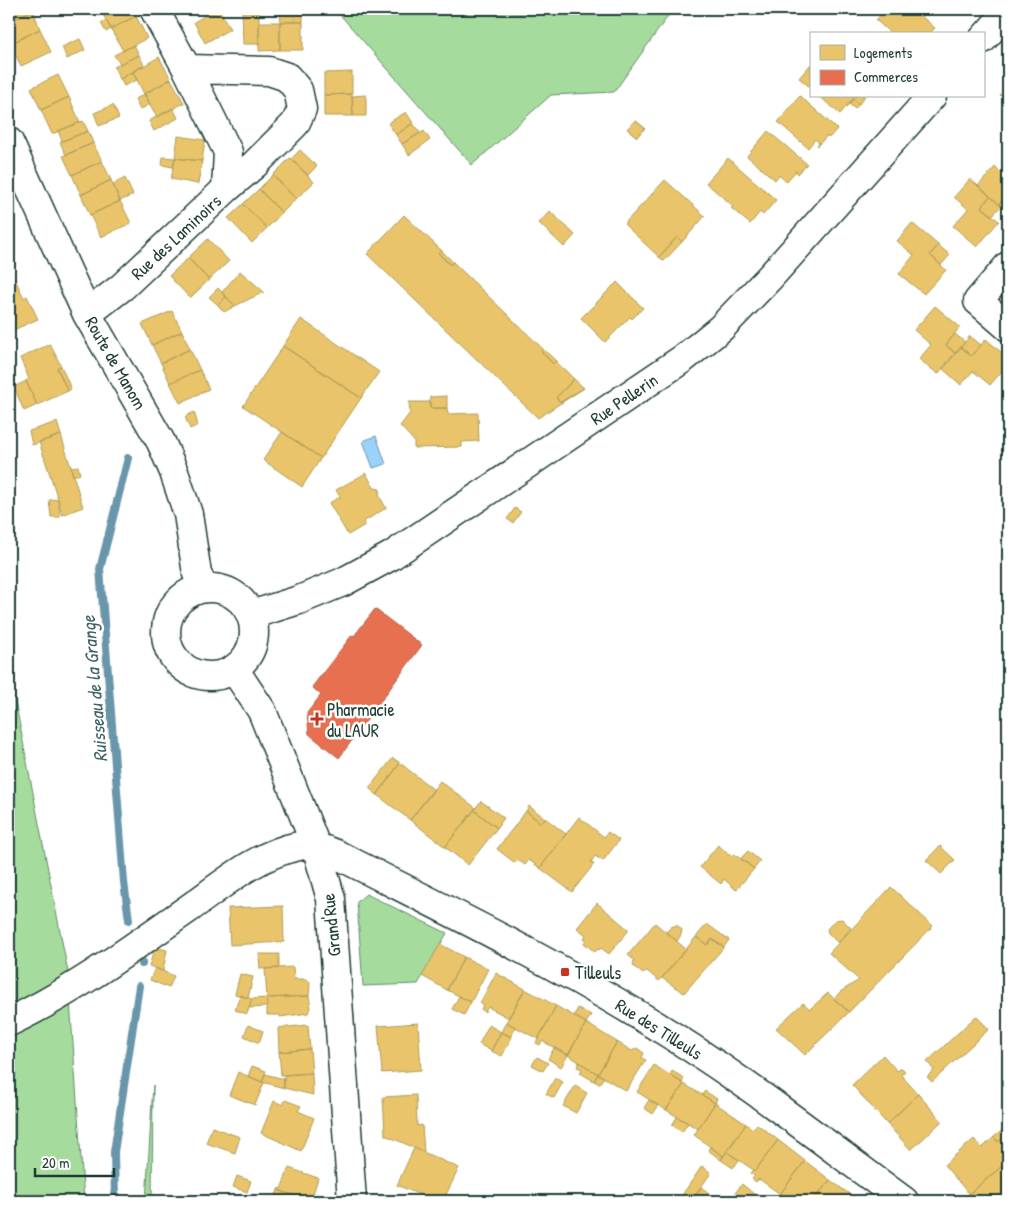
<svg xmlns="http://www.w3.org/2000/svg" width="1017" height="1210" viewBox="0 0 1017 1210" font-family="'Patrick Hand',sans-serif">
<rect width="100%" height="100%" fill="#fff"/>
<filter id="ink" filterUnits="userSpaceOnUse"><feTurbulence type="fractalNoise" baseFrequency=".02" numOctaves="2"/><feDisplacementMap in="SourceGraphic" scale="10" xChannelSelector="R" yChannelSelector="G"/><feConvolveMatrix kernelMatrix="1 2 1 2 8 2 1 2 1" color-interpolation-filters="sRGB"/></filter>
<g filter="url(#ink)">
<path fill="#a6db9e" stroke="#628c69" d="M335 9H673L614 92 551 95 472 165Z
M9 670 68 972 84 1201H9Z
M366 894 447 933 418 984 363 986 357 902Z
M153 1085 152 1201H146Z"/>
<path fill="#9bd2fa" stroke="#6996ab" d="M376 436 386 464 373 468 363 441Z"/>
<path fill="#e9c46a" stroke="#ac9c5a" d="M9 9H32L33 10 9 22Z
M100 9H131L136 16 111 29Z
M208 9H219L230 29 205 43 194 22 206 15 204 11Z
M281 9H294L295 22H280Z
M886 9H913L935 28 929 34H891L876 20Z
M33 10 40 29 10 44 9 40V22Z
M242 11 259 12V44H243Z
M294 11H303V22H295Z
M136 16 147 38 123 51 111 29Z
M106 20 111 29 106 32 101 23Z
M259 22H280V50L259 51Z
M280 22H303V50H280Z
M40 29 51 52 21 66 10 44Z
M80 39 85 50 67 59 62 47Z
M134 45 139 55 120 64 114 55Z
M139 55 144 65 120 79 114 67Z
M159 57 171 79 144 94 133 72Z
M811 64V88L799 78Z
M133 72 137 80 124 86 120 79Z
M352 72V94L324 95V73Z
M58 75 69 97 41 110 31 88Z
M171 79 184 103 157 117 144 94Z
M1008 86V102L1000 95Z
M145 94 150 104 140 110 135 99Z
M352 94 353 116H324V95Z
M366 95V116H353L352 96Z
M800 96 837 129 829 138 827 136 817 146 819 143 815 139 808 148 778 122Z
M819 96H865L859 104 853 99 840 114Z
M69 97 80 122 52 134 41 110Z
M853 99 859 104 855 109 849 104Z
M113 105 119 118 99 126 94 113Z
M173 108 178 118 154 131 149 121Z
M406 112 413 123 396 135 388 123Z
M635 120 645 128 637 137 627 129Z
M83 121 88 131 62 141 58 131Z
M413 123 420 133 402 144 396 135Z
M88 131 93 143 66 155 60 142Z
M424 131 430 140 409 155 402 144Z
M768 131 807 164 798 174 796 171 786 182 779 175 775 180 747 156Z
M178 136 205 140 202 161 175 158Z
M93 143 102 161 72 175 63 156Z
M300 150 317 166 308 175 291 159Z
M163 157 175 158 173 167 162 165Z
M175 158 202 161 198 184 171 179Z
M290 158 314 182 296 199 273 175Z
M728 158 776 200 763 215 760 212 750 224 731 208 733 206 706 183Z
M102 161 111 180 81 195 72 175Z
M995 167 1008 179V193L999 204 978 186Z
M273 175 296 199 282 213 259 189Z
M125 178 133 195 120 201 113 184Z
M970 179 990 196 982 207 999 221 977 247 953 226 968 209 954 197Z
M111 180 120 201 90 215 81 195Z
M665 180 705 216 682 242 677 237 659 257 624 224Z
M259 189 282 213 267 228 243 204Z
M1008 193V212L999 204Z
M990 196 1001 206 992 216 982 207Z
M120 201 131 223 101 237 90 215Z
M243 204 267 228 252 243 228 218Z
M550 211 575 235 564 247 539 223Z
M404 215 441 250 438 253 447 262 451 265 453 262 543 349 541 351 553 364 556 361 574 379 556 398 561 402 584 388 538 418 519 400 367 254Z
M912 223 938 245 930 255 946 270 924 294 899 274 914 255 897 241Z
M677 237 682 242 664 261 659 257Z
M208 239 229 261 209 280 188 258Z
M938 245 950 255 941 265 930 255Z
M441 250 453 262 451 265 438 253Z
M188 258 209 280 190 298 169 276Z
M240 271 264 292 235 306 222 292Z
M12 273 24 298 27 296 38 319 9 332V275Z
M617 282 643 308 632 319 630 317 605 342 581 318Z
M218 288 226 297 218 305 209 297Z
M226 297 235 306 224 312 218 305Z
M935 306 960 327 946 345 955 353 938 374 919 359 931 345 914 330Z
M172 311 182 331 152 345 142 324Z
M301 319 379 372 361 398 283 346Z
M182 331 190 349 161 363 152 345Z
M955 334 965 342 955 353 946 345Z
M970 336 981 345 971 356 961 347Z
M986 339 1008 358V364L990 385 973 371 961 385 943 369 961 347 971 356Z
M50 344 61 366 57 368 68 391 37 405 26 381 29 379 20 358Z
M283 346 361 398 321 458 243 406Z
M190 349 200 370 170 383 161 363Z
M543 349 556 361 553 364 541 351Z
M61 366 71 389 68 391 57 368Z
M200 370 209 389 180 403 170 383Z
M574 379 584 388 561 402 556 398Z
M26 381 37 405 24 411 14 387Z
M447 396V408H430V397Z
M409 402H430V408H447L448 414 478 413 479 441 462 442V447L414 448V441L400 426 410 413Z
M194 412 198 425 190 429 185 417Z
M57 422 61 435 32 445 29 431Z
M282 432 321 458 302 487 263 460Z
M61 435 83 507 62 515 58 499 39 442Z
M78 466 80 474 73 476 71 467Z
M366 473 374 488 380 489 379 495 386 508 363 522 365 525 348 535 329 503 340 497 336 490Z
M58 499 60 517H51L49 500Z
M515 508 521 512 513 523 507 519Z
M393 758 400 763 377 795 369 788Z
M400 763 434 790 410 820 377 795Z
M440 781 476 808 445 847 410 820Z
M481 801 504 818 497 828 474 810Z
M529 806 545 818 541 823 526 811Z
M474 810 497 828 468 865 445 847Z
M526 811 541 823 545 818 566 834 540 868 529 860 525 865 518 860 515 863 497 849Z
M579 817 604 837 608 832 619 840 603 861 595 856 591 862 594 864 572 892 540 868Z
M718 845 731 856 734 854 754 869 736 890 724 879 721 884 700 867Z
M940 846 955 860 941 874 926 860Z
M748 851 760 861 754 869 741 858Z
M891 887 933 926 849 1012 834 999 840 992 859 980 829 953Z
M597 903 629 930 609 954 601 948 599 950 598 949 595 952 584 943 586 940 584 938 586 935 577 928Z
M283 906 284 942 230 945 228 908Z
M842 919 851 928 838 943 828 933 827 929 835 920Z
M655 923 686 949 659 981 647 971 643 974 633 966 634 960 628 955Z
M707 924 729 940 724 947 712 939 707 945 696 937Z
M677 925 682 930 681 935 677 941 666 932 671 927Z
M696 937 707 945 712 939 724 947 684 993 662 978Z
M440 944 464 957 447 990 422 976Z
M155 947 167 950 163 971 149 966Z
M259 954H279V968L260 969Z
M464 957 488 969 471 1002 447 990Z
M293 967 294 979H306L310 982 309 996 267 998 265 969Z
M155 968 174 976 169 988 150 980Z
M496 973 525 989 509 1018 488 1007 485 1012 481 1009 483 1005 480 1003Z
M240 974 253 977 248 998 235 994Z
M525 989 556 1006 538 1039 506 1022Z
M828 993 849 1012 805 1055 776 1028 803 1003 810 1009Z
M240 995 252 999 247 1014 235 1010Z
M309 996 311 1008 308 1013 280 1017V1015H267V998Z
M459 996 471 1002 464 1015 452 1009Z
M267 998V1007L249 1008 252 999Z
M556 1006 586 1023 568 1055 542 1041 540 1045 536 1043Z
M578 1008 591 1015 586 1023 574 1016Z
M976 1016 989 1029 932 1082 927 1077 934 1070 927 1062Z
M506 1022 515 1027 511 1037 501 1032Z
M418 1023 421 1070 382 1073 378 1026Z
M586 1023 617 1042 598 1074 568 1055Z
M248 1025 263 1031 259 1043 244 1036Z
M308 1025 310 1049 279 1052 278 1028Z
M489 1025 501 1032 491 1051 479 1044Z
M501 1032 512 1037 502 1056 491 1051Z
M617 1042 632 1051 637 1048 644 1053 642 1058 646 1060 626 1091 598 1074Z
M554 1048 568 1055 561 1067 548 1059Z
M310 1049 312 1073 281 1075 279 1052Z
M883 1055 897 1071 902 1068 905 1071 901 1075 918 1094 887 1124 852 1085Z
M537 1057 548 1063 543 1071 532 1065Z
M579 1062 598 1074 594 1081 580 1073 582 1069 577 1067Z
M654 1065 684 1084 666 1110 637 1092Z
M252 1066 266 1071 262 1082 248 1076Z
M672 1071 684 1078 682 1083 670 1075Z
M238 1072 264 1083 255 1105 229 1095Z
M312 1073 313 1095 284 1088V1075Z
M265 1074 284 1079V1088L262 1082Z
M598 1074 604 1077 599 1084 594 1081Z
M555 1078 563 1082 554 1098 546 1094Z
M684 1084 715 1103 698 1129 666 1110Z
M575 1086 587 1093 576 1113 563 1106Z
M705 1091 717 1099 715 1103 702 1095Z
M918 1094 942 1121 911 1150 887 1124Z
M416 1095 417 1126 422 1125 424 1152 385 1135 383 1097Z
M285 1100 301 1106 298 1111 314 1118 301 1151 261 1133 274 1101 283 1105Z
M649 1100 658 1106 653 1114 644 1108Z
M715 1103 746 1124 723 1156 694 1135Z
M677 1117 688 1123 682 1132 672 1125Z
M746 1124 753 1129 757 1124 778 1140 755 1171 727 1152Z
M212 1127 240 1137 235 1153 206 1143Z
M1004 1129 1008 1133 998 1142 994 1137Z
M1008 1133V1161L969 1194 944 1165 974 1139 982 1148 994 1137 998 1142Z
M778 1140 805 1161 780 1194 759 1179 756 1182 752 1179 755 1176 750 1173 753 1170 755 1171Z
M710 1147 723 1156 721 1160 708 1150Z
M414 1148 459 1168 443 1201H434L397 1185Z
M727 1152 739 1160 733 1168 721 1160Z
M805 1161 830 1180 813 1201H790L780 1194Z
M1008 1161V1201H975L969 1194Z
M702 1166 711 1173 691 1201 682 1195Z
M289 1168 318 1178 311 1201 278 1190 279 1188 281 1189Z
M237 1176 251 1181 247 1192 233 1187Z
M830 1180 848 1193 858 1201H813Z
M742 1184 755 1195 750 1201H738L732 1197Z
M701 1187 709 1193 704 1201 696 1196Z
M278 1190 311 1201H274Z
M780 1194 790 1201H774Z
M755 1195 763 1201H750Z"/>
<path fill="#e76f51" stroke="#ab6048" d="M375 609 422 645 339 758 309 734 307 713 321 695 312 687 352 635 354 636Z"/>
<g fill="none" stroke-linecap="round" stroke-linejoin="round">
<path stroke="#6996ab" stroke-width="8" d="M128 458 100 569 124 882 129 920
M140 948 142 964
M115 1201 114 1152 139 986"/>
<defs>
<path id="minor" d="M983 39 1008 11
M187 69 269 71 287 77 298 90 302 109 295 124 255 164 226 189
M9 142 87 314 161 442 174 472 188 514 197 574 204 588
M1008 266 978 301 1008 327
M87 314 122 287 226 189 228 152 187 69 154 9
M166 632a44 44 0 1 1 88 0a44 44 0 1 1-88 0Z
M251 615 299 600 343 582 391 556 684 358 721 328 771 276 932 96
M234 669 262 711 316 846 331 899 352 1201
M9 1022C73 992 130 949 188 909 222 885 257 854 299 846 311 843 325 850 336 854 440 907 546 958 645 1019 736 1073 819 1139 904 1201"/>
</defs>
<use href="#minor" stroke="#1f3d34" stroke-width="31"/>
<use href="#minor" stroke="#fff" stroke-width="28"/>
</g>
</g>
<g fill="#c8321e" stroke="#fff" stroke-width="2">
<path d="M314.5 711.5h5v5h5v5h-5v5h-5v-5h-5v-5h5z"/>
<rect x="560" y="967" width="10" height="10" rx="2.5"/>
</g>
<g text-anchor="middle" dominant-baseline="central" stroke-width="5" stroke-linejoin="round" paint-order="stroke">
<g font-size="18" fill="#1f3d34" stroke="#fff">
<text transform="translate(176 237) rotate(-43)">Rue des Laminoirs</text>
<text transform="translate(116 363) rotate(60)">Route de Manom</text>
<text transform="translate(624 399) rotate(-34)">Rue Pellerin</text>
<text transform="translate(331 925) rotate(-96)">Grand'Rue</text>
<text transform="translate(659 1029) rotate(32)">Rue des Tilleuls</text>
</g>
<g font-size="18" fill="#1f3d34" stroke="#fff" text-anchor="start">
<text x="327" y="709">Pharmacie<tspan x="327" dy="21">du LAUR</tspan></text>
<text x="575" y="972">Tilleuls</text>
</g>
<g font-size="19" font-style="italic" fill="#3e6266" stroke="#fff">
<text transform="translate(94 689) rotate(-95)">Ruisseau de la Grange</text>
</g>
</g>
<rect width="1017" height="1210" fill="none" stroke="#fff" stroke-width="30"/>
<rect x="15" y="15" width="987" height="1180" fill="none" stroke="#1f3d34" stroke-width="2" filter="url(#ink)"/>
<rect x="810" y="32" width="175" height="65" fill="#ffffff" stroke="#a5b1ae"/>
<rect x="820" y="45" width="25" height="15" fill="#e9c46a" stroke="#a5b1ae"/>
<text x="854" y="58" font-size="15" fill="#1f3d34">Logements</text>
<rect x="820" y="70" width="25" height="15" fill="#e76f51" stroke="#a5b1ae"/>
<text x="854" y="82" font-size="15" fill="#1f3d34">Commerces</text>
<path d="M35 1168v8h79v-8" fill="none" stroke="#1f3d34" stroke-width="2.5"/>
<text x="42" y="1168" font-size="15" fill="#1f3d34" stroke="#ffffff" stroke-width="4" paint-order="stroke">20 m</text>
</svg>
